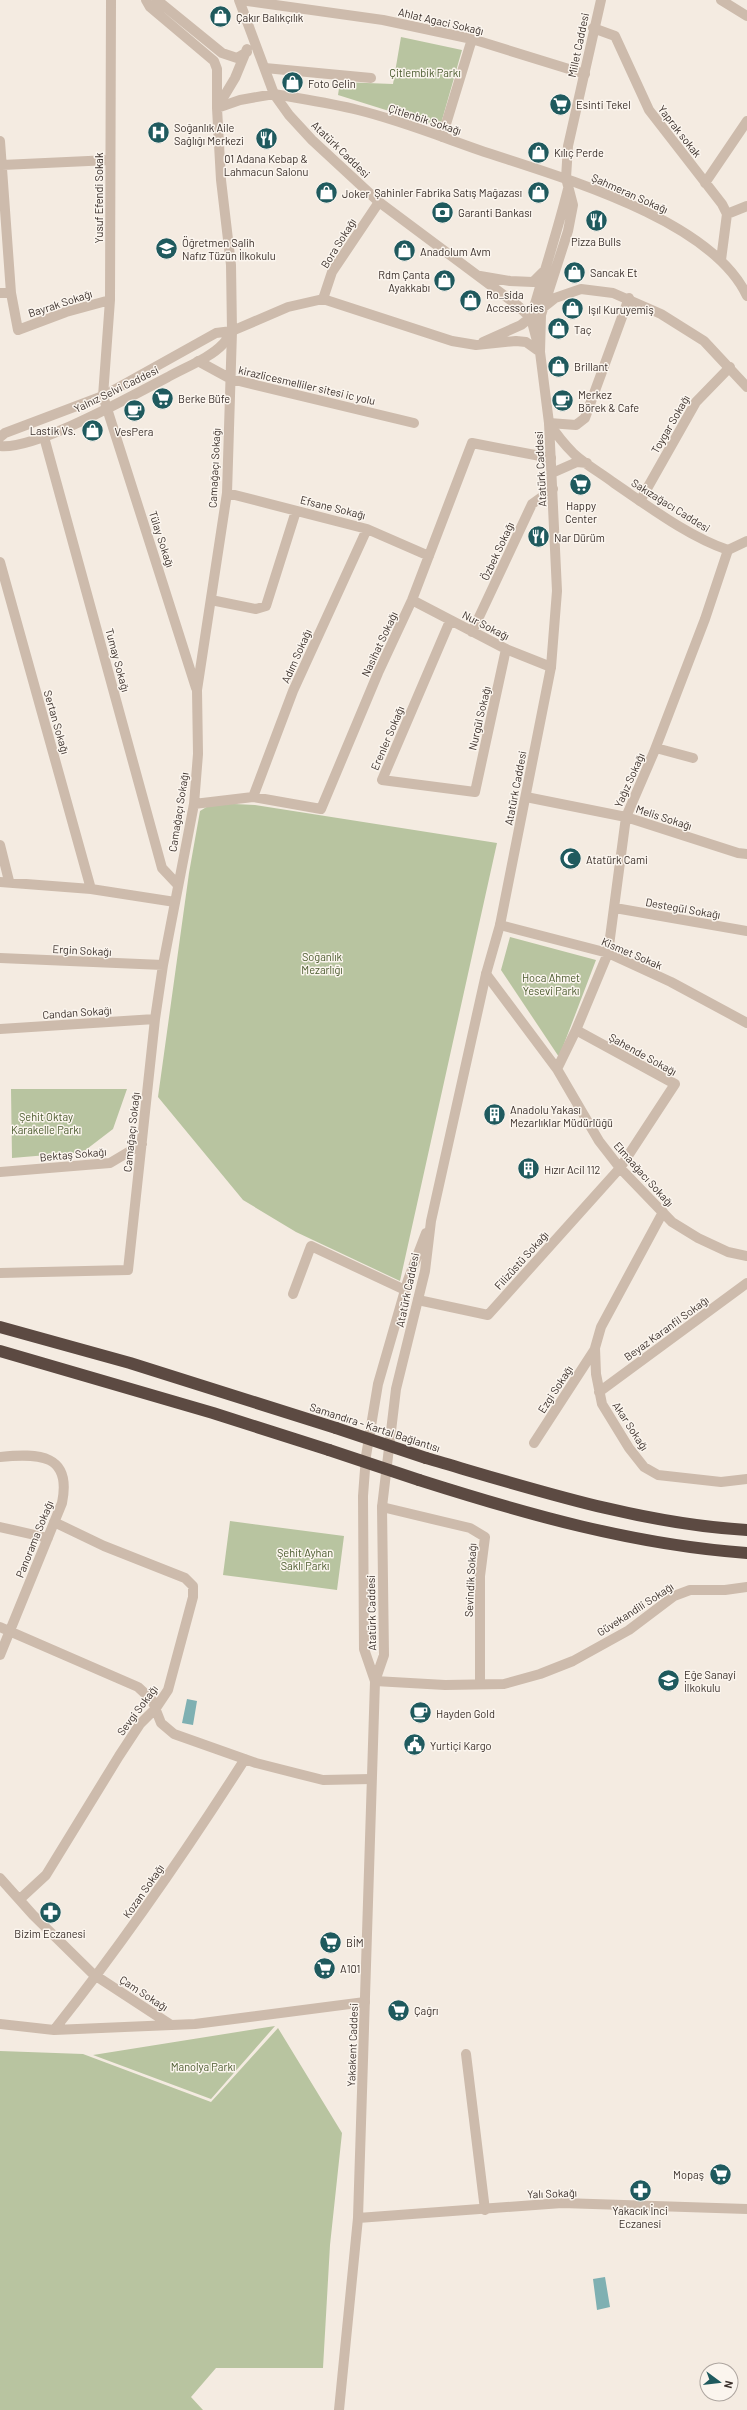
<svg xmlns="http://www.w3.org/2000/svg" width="747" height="2410" viewBox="0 0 747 2410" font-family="Barlow,sans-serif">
<rect width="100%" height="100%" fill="#f4ebe1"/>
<path fill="#b8c4a0" d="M401 37 462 50 440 127 338 95 340 82 393 84Z
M213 803 255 805 497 843 400 1281 296 1232 243 1200 158 1097 189 873 200 811Z
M510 937 596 960 559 1057 501 970Z
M11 1089H127L113 1129 83 1152 12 1158Z
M230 1521 344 1536 337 1590 223 1575Z
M275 2026 211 2099 93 2055Z
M278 2028 342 2133 330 2245 323 2368H216L191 2397 203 2410H0V2051L83 2054 211 2102Z"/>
<path fill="#7fb0b2" d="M187 1699 197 1701 193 1725 182 1723Z
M605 2277 610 2307 597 2310 593 2279Z"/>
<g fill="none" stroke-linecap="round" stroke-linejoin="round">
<path stroke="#cdbbac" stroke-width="10" d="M111 0 110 300 103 396 196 688
M240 0 383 20 472 39 585 74
M721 0 747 16
M593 28 615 36 649 110 722 204 727 214 721 260
M265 68 371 78
M274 94C302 99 331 103 358 110 399 120 439 136 479 150 556 176 711 218 747 296
M442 137 472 39
M0 141 11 293 18 330 66 312 110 300
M2 165 110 160
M705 183 747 121
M727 214 747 206
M0 293H11
M323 299 332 272 379 202
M198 361 231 379 414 423
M549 423 576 425 585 418 629 298
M44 437 162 868 178 885
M227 493 367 529 429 556
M640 501 696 402 730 367
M0 562 91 889
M211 600 256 609 266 606 296 511
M412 600 506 649 551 667
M450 621 382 780 475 792 506 649
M472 632 532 504 553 489
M656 748 693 758
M253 797 293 691 367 529
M526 797 626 817 738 853 747 854
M194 804 253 797 321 809 378 673 412 600 472 443 551 458
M0 845 9 881
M0 882 91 889 175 902
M615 908 747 931
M500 925 608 953 671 982 747 1023
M0 958 163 965
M486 974 557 1069 599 1141 620 1168 672 1222 698 1238 728 1252 747 1256
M0 1029 155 1019
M557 1069 576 1030 608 953 626 817 654 752 705 619 728 550
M0 1172 110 1163 142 1144
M663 1212 601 1327 595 1348 596 1374 602 1404 629 1448 644 1467 658 1475 721 1482 747 1479
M0 1273 128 1270 155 1019 163 965 194 804 198 754 197 690 227 493 232 331
M293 1294 311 1246 405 1290
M418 1300 488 1315 620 1168 675 1084 576 1030
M599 1392 747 1283
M534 1443 595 1349
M0 1457C39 1453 72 1454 62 1503L0 1655
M382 1507 470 1528 485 1537 480 1576V1684
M0 1527 48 1538
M0 1627 138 1687 152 1700 161 1723 174 1734 256 1763 323 1780 371 1779
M375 1681 445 1685 504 1684 540 1674 573 1661 629 1630 674 1596 690 1590H725L747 1587
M0 1878 33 1915 93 1974 171 2025
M20 1899 46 1875 119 1756 140 1724 156 1708 168 1690 193 1597V1586L185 1578 104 1546 54 1522
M0 2024 54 2030 195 2024 365 2002
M54 2030C123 1943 185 1853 245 1759
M466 2054 485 2210"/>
<path stroke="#cdbbac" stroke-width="10" d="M146 0 150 7 214 61 217 69V108L221 180 231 265 232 331
M157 0 222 53 237 58 247 52
M239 0 274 94 289 115 312 140 379 202 517 305 531 318 537 341
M217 108 235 78 247 49
M217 108 240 100 274 94
M480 276 510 281 533 282 543 272
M531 318C543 275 557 233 568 189
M483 342 521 325 555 298 581 289 613 293 661 314 704 341 747 387
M549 423C556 434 564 444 574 454 586 465 601 473 614 483 648 506 689 537 728 550L747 541
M0 437 5 433 103 396 216 333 232 331 288 307 323 299 452 341 476 345 516 341 526 342 540 352
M0 446C36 450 133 395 168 377 186 367 210 358 223 344 227 340 229 335 232 331
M552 473 577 462 587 463
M375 1681 364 1649 363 1496 366 1456 378 1384 408 1280 426 1233
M358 2218 562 2203 747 2209
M339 2410 358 2218 375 1681 384 1655 382 1507 396 1389 425 1271 431 1221 486 974 500 925 551 667 557 591 549 423 540 352 541 315 568 231 573 205 566 178 568 146 601 0"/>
<path stroke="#5c4a42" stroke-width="12" d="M0 1327 130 1363 336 1428
M0 1351 213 1413 329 1450
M426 1458C530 1488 639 1524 747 1530
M419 1480C526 1514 634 1545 747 1553"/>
<path stroke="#5c4a42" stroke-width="12" d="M336 1428 426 1458
M329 1450 419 1480"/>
</g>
<defs>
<symbol id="shop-disc" viewBox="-11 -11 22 22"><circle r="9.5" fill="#1f5a5e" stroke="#fbf5ee"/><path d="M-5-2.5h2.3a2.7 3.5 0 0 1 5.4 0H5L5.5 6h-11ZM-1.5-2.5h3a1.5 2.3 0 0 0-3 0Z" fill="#fff"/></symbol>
<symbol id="supermarket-disc" viewBox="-11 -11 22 22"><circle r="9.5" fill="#1f5a5e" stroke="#fbf5ee"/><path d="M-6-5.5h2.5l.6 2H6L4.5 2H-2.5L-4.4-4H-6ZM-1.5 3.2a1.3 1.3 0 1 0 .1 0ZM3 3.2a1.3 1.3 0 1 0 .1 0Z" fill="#fff"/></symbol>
<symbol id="hospital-disc" viewBox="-11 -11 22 22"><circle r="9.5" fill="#1f5a5e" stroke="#fbf5ee"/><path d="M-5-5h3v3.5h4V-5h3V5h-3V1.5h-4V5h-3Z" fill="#fff"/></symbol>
<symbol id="restaurant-disc" viewBox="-11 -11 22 22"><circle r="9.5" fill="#1f5a5e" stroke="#fbf5ee"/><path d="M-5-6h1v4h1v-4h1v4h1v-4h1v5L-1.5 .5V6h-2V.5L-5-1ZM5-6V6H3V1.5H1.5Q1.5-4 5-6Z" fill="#fff"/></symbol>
<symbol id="bank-disc" viewBox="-11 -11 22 22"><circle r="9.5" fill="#1f5a5e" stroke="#fbf5ee"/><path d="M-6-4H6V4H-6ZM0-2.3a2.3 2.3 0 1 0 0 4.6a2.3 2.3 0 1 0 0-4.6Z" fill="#fff"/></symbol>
<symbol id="school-disc" viewBox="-11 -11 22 22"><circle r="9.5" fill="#1f5a5e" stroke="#fbf5ee"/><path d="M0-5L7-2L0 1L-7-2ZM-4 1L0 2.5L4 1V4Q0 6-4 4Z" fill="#fff"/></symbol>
<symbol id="cafe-disc" viewBox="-11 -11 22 22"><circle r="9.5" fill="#1f5a5e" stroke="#fbf5ee"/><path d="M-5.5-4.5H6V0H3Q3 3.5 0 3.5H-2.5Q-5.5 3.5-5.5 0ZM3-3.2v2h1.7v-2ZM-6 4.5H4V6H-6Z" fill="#fff"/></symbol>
<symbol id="mosque-disc" viewBox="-11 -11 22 22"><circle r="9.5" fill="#1f5a5e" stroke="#fbf5ee"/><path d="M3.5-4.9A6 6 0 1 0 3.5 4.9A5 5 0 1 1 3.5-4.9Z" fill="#fff"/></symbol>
<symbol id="building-disc" viewBox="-11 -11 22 22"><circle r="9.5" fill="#1f5a5e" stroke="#fbf5ee"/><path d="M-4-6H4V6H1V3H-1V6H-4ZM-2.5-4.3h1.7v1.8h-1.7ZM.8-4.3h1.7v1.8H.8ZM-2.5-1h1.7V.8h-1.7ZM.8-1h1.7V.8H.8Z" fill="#fff"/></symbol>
<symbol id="civic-disc" viewBox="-11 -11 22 22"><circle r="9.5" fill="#1f5a5e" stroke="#fbf5ee"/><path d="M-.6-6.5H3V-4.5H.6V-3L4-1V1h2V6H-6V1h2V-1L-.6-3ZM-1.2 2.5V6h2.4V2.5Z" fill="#fff"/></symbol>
<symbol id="pharmacy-disc" viewBox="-11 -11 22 22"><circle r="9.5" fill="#1f5a5e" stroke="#fbf5ee"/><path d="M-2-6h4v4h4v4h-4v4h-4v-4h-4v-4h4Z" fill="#fff"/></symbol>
</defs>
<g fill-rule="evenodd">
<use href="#shop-disc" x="208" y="4" width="25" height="25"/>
<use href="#shop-disc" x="280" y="70" width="25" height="25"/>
<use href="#supermarket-disc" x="548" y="92" width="25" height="25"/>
<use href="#hospital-disc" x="146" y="120" width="25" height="25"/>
<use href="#restaurant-disc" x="254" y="126" width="25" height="25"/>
<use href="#shop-disc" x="526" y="140" width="25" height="25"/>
<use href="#shop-disc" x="526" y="180" width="25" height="25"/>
<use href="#shop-disc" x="314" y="180" width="25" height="25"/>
<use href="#bank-disc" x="430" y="200" width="25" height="25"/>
<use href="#restaurant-disc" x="584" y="208" width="25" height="25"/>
<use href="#school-disc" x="154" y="236" width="25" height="25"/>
<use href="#shop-disc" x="392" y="238" width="25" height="25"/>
<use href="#shop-disc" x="562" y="260" width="25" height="25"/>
<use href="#shop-disc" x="432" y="268" width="25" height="25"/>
<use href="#shop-disc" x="458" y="288" width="25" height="25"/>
<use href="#shop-disc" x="560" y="296" width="25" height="25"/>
<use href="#shop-disc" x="546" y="316" width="25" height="25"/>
<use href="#shop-disc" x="546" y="354" width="25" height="25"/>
<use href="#supermarket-disc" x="150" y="386" width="25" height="25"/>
<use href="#cafe-disc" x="550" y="388" width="25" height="25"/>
<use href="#cafe-disc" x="122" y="398" width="25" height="25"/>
<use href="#shop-disc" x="80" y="418" width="25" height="25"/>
<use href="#supermarket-disc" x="568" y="472" width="25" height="25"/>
<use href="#restaurant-disc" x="526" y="524" width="25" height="25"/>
<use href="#mosque-disc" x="558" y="846" width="25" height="25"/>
<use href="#building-disc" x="482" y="1102" width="25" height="25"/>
<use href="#building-disc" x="516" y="1156" width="25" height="25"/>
<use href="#school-disc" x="656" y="1668" width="25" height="25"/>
<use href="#cafe-disc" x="408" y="1700" width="25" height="25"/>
<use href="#civic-disc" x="402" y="1732" width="25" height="25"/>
<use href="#pharmacy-disc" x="38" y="1900" width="25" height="25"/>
<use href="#supermarket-disc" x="318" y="1930" width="25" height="25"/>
<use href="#supermarket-disc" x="312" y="1956" width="25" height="25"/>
<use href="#supermarket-disc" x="386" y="1998" width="25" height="25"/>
<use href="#supermarket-disc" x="708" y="2162" width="25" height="25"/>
<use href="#pharmacy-disc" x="628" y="2178" width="25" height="25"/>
</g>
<g text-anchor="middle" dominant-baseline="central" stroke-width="3" stroke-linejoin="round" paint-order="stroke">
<g font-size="11" fill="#3b302b" stroke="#fbf5ee" text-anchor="start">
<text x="236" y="17">Çakır Balıkçılık</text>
<text x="308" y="83">Foto Gelin</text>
<text x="576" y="104">Esinti Tekel</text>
<text x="174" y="127">Soğanlık Aile<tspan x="174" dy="13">Sağlığı Merkezi</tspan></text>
<text x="554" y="152">Kılıç Perde</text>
<text x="266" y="158" text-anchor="middle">01 Adana Kebap &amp;<tspan x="266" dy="13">Lahmacun Salonu</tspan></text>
<text x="522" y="192" text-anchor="end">Şahinler Fabrika Satış Mağazası</text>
<text x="342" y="193">Joker</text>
<text x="458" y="212">Garanti Bankası</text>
<text x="596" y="241" text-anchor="middle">Pizza Bulls</text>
<text x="182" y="242">Öğretmen Salih<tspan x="182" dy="13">Nafız Tüzün İlkokulu</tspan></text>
<text x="420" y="251">Anadolum Avm</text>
<text x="590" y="272">Sancak Et</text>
<text x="430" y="274" text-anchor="end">Rdm Çanta<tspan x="430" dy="13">Ayakkabı</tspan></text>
<text x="486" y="294">Ro_sida<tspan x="486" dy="13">Accessories</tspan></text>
<text x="588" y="309">Işıl Kuruyemiş</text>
<text x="574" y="329">Taç</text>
<text x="574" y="366">Brillant</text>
<text x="578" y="394">Merkez<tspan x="578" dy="13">Börek &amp; Cafe</tspan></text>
<text x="178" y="398">Berke Büfe</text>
<text x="76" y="430" text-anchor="end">Lastik Vs.</text>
<text x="134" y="431" text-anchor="middle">VesPera</text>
<text x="581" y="505" text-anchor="middle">Happy<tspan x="581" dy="13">Center</tspan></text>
<text x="554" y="537">Nar Dürüm</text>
<text x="586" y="859">Atatürk Cami</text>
<text x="510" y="1109">Anadolu Yakası<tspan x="510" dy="13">Mezarlıklar Müdürlüğü</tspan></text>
<text x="544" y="1169">Hızır Acil 112</text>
<text x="684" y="1674">Eğe Sanayi<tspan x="684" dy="13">İlkokulu</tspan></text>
<text x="436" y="1713">Hayden Gold</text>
<text x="430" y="1745">Yurtiçi Kargo</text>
<text x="50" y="1933" text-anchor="middle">Bizim Eczanesi</text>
<text x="346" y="1942">BİM</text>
<text x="340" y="1968">A101</text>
<text x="414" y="2010">Çağrı</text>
<text x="704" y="2174" text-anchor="end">Mopaş</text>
<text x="640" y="2210" text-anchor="middle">Yakacık İnci<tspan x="640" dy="13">Eczanesi</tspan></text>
</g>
<g font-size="11" fill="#3b302b" stroke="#fbf5ee">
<text transform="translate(441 21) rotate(13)">Ahlat Agaci Sokağı</text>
<text transform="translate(578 45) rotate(-78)">Millet Caddesi</text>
<text transform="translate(425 119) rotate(18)">Çitlenbik Sokağı</text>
<text transform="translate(680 131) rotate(52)">Yaprak sokak</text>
<text transform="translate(341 149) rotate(44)">Atatürk Caddesi</text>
<text transform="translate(630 193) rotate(24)">Şahmeran Sokağı</text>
<text transform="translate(98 198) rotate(-90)">Yusuf Efendi Sokak</text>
<text transform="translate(338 243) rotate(-58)">Bora Sokağı</text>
<text transform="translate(60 303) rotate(-18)">Bayrak Sokağı</text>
<text transform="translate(307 385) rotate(13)">kirazlicesmelliler sitesi ic yolu</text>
<text transform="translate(116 389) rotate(-26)">Yalnız Selvi Caddesi</text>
<text transform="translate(670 424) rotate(-60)">Toygar Sokağı</text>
<text transform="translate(214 468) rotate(-87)">Camağaçı Sokağı</text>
<text transform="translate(540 469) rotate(-93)">Atatürk Caddesi</text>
<text transform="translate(671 505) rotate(32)">Sakızağacı Caddesi</text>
<text transform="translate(333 507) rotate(14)">Efsane Sokağı</text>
<text transform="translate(162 539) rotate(72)">Tülay Sokağı</text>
<text transform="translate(497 551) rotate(-65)">Özbek Sokağı</text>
<text transform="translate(486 625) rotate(27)">Nur Sokağı</text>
<text transform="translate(379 644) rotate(-65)">Nasihat Sokağı</text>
<text transform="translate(296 656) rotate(-66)">Adım Sokağı</text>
<text transform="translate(118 660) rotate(75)">Tumay Sokağı</text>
<text transform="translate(479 718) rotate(-77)">Nurgül Sokağı</text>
<text transform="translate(57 722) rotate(74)">Sertan Sokağı</text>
<text transform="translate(387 738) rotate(-67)">Erenler Sokağı</text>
<text transform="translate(629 780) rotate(-66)">Yağız Sokağı</text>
<text transform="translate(515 788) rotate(-79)">Atatürk Caddesi</text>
<text transform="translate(178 812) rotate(-81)">Camağaçı Sokağı</text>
<text transform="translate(664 817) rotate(18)">Melis Sokağı</text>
<text transform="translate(683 908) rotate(10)">Destegül Sokağı</text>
<text transform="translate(82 950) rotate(3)">Ergin Sokağı</text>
<text transform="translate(632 953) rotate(23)">Kismet Sokak</text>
<text transform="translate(77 1012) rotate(-4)">Candan Sokağı</text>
<text transform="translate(643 1054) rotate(29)">Şahende Sokağı</text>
<text transform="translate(131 1132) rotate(-84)">Camağaçı Sokağı</text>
<text transform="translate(73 1154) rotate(-5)">Bektaş Sokağı</text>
<text transform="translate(644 1174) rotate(48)">Elmaağacı Sokağı</text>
<text transform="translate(521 1260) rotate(-48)">Filizüstü Sokağı</text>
<text transform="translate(407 1290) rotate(-78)">Atatürk Caddesi</text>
<text transform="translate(666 1328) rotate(-36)">Beyaz Karanfil Sokağı</text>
<text transform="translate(555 1389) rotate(-57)">Ezgi Sokağı</text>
<text transform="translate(631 1426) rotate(57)">Akar Sokağı</text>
<text transform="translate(375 1427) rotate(18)">Samandıra - Kartal Bağlantısı</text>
<text transform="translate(34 1539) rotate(-68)">Panorama Sokağı</text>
<text transform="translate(470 1580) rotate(-87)">Sevindik Sokağı</text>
<text transform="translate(635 1609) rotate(-33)">Güvekandili Sokağı</text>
<text transform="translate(371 1613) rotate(-91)">Atatürk Caddesi</text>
<text transform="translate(137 1710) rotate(-53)">Sevgi Sokağı</text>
<text transform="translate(143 1891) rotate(-55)">Kozan Sokağı</text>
<text transform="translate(144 1993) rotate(33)">Çam Sokağı</text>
<text transform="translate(352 2045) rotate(-88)">Yakakent Caddesi</text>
<text transform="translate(552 2193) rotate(-2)">Yalı Sokağı</text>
</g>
<g font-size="11" fill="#4a5a2e" stroke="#fbf5ee">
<text x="425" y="72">Çitlembik Parkı</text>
<text x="322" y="956">Soğanlık<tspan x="322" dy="13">Mezarlığı</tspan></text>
<text x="551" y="977">Hoca Ahmet<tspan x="551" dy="13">Yesevi Parkı</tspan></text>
<text x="46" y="1116">Şehit Oktay<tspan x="46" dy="13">Karakelle Parkı</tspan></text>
<text x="305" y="1552">Şehit Ayhan<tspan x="305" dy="13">Saklı Parkı</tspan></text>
<text x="203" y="2066">Manolya Parkı</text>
</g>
</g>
<g transform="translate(719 2382) rotate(105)"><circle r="19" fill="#fbf5ee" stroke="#aea6a0"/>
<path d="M0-3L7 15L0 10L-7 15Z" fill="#1f5a5e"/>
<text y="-6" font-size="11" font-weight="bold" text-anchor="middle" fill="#3b302b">N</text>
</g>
</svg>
